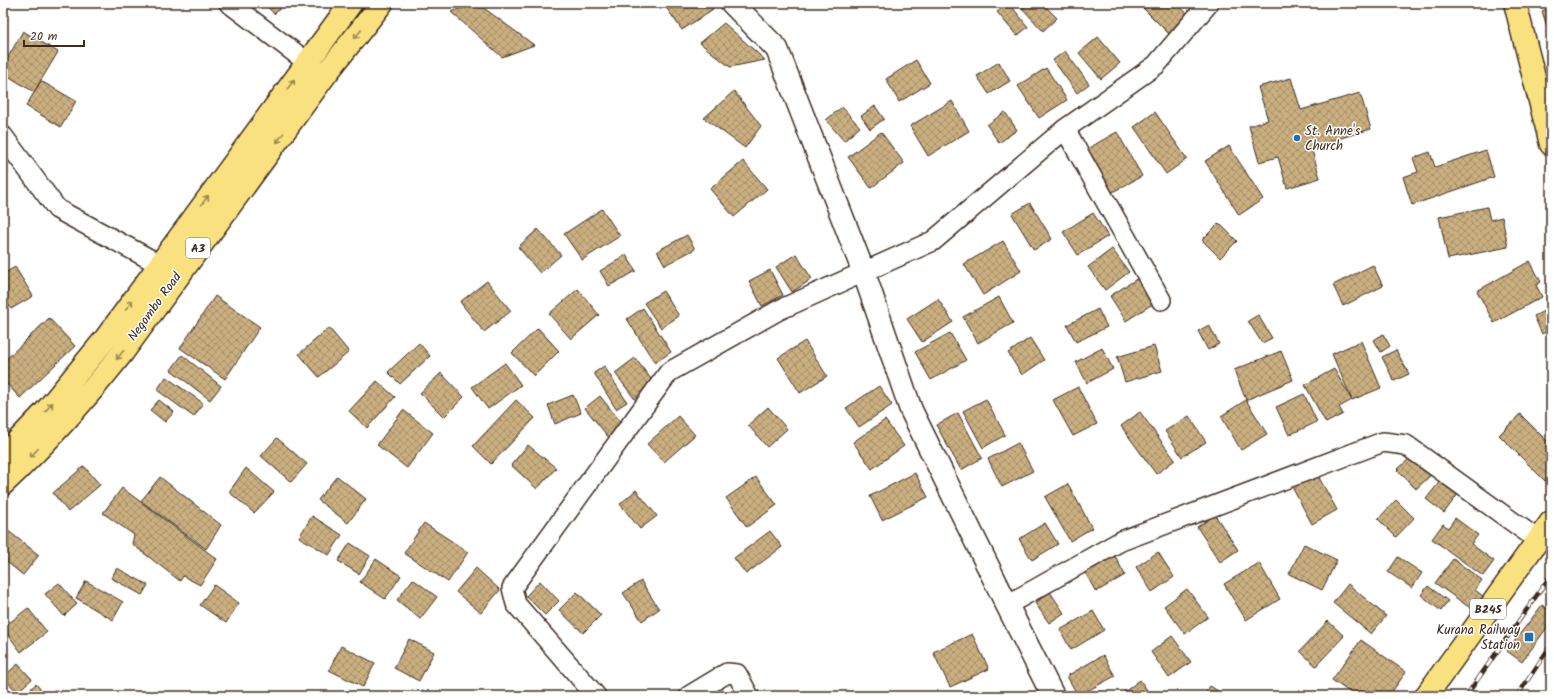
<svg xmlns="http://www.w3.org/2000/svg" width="1554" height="699" viewBox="0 0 1554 699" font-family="Kalam,sans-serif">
<defs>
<pattern id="building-cross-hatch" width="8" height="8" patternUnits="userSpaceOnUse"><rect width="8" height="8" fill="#caaf80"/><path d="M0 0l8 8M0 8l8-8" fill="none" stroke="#a58f68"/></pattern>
</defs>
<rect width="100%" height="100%" fill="#fff"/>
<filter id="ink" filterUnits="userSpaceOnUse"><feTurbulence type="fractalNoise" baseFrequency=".025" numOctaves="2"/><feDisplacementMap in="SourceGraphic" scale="8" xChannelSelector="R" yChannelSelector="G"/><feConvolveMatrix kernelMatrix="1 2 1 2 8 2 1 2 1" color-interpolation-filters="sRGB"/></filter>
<g filter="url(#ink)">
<path fill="url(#building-cross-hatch)" stroke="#3b2a1e" d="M264 3H286L274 14Z
M475 3H477L534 45 502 57 451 12Z
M663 3H707L713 9 682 30Z
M1009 3 1028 27 1017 36 997 12Z
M1028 3H1042L1057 18 1043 31 1022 8Z
M1138 3H1176L1190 16 1171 36Z
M1551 8V39L1542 11Z
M724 23 765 60 730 67 700 43Z
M23 31 58 52 34 92 3 73V66Z
M1098 37 1120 63 1101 79 1079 53Z
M1065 51 1089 84 1077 93 1053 60Z
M916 60 930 83 899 102 886 79Z
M999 62 1010 81 989 94 977 76Z
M1046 68 1067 100 1039 118 1018 86Z
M1291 78 1301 110 1360 93 1371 129 1311 147 1320 178 1287 188 1278 157 1259 162 1249 126 1268 120 1258 87Z
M41 81 76 101 61 127 26 106Z
M734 91 761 126 745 148 704 118Z
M952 101 969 131 928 156 910 126Z
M875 106 884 119 870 129 861 116Z
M842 107 860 127 844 141 826 120Z
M1005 112 1017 130 999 143 987 125Z
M1155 112 1187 159 1166 174 1134 127Z
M881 132 904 163 871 188 848 157Z
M1117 132 1142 176 1109 194 1085 150Z
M1229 146 1263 199 1239 215 1205 161Z
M1486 150 1494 177 1412 205 1403 177 1418 172 1413 158 1430 152 1435 167Z
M743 161 767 189 734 217 710 189Z
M1030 203 1052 239 1034 250 1012 214Z
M1487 207 1490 220 1502 217 1508 247 1448 259 1439 217Z
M602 209 620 236 582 260 564 234Z
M1093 213 1108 236 1078 255 1063 232Z
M1219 223 1237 241 1220 258 1202 240Z
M538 229 561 255 540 273 518 247Z
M687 235 695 249 665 265 657 251Z
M1003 241 1021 271 983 295 964 264Z
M1112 249 1129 272 1105 290 1088 267Z
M796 254 812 279 792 292 776 267Z
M626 255 636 271 609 286 600 271Z
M1530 261 1541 282 1536 285 1542 297 1494 323 1477 291Z
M1373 265 1383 286 1343 306 1333 285Z
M15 267 33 296 11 309 3 295V274Z
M770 270 783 295 762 306 749 281Z
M1138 278 1154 303 1126 321 1110 296Z
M487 281 511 311 484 332 460 302Z
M578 289 599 315 571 339 549 314Z
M663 291 679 316 661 328 644 303Z
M215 296 260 327 225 379 180 348Z
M999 297 1013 323 978 343 963 317Z
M938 299 953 322 922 342 907 319Z
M643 308 671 352 655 363 627 319Z
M1098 309 1107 327 1076 342 1067 325Z
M1548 309 1551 315V329L1542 334 1534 316Z
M1258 315 1272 338 1262 343 1248 321Z
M49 318 75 346 20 398 3 380V362Z
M1209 325 1219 344 1208 350 1198 331Z
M329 328 349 352 319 377 299 354Z
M538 328 559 351 534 376 512 353Z
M950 333 966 360 931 380 915 352Z
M1383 334 1390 346 1381 352 1374 340Z
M1030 338 1044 360 1022 375 1008 353Z
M805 341 827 376 800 393 778 358Z
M1361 341 1381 388 1352 400 1332 354Z
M419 343 430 356 400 384 388 372Z
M1154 346 1162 371 1125 382 1117 357Z
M1102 348 1113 369 1087 383 1076 362Z
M1396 350 1409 374 1394 381 1382 357Z
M1281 351 1293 380 1246 400 1234 370Z
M182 355 221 386 210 400 171 370Z
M635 358 657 387 637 402 615 373Z
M505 363 521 385 488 409 472 387Z
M604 366 627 402 616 409 594 373Z
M1334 369 1352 400 1339 407 1343 414 1326 423 1305 385Z
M441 373 464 397 444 417 420 393Z
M166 377 203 403 194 417 157 390Z
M377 381 395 397 367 428 349 411Z
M879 386 892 405 859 427 846 408Z
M1078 387 1097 424 1073 436 1053 400Z
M1304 394 1317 422 1289 435 1276 407Z
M573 395 581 413 555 424 548 405Z
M600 396 624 426 609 438 585 408Z
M986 399 1005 435 983 448 963 411Z
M159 400 174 412 165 422 150 410Z
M516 400 535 418 491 464 473 446Z
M1246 400 1267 434 1241 450 1221 416Z
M768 407 787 429 767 447 748 425Z
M403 410 433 433 407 468 377 445Z
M1140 412 1175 460 1156 474 1121 426Z
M958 413 982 458 961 470 936 425Z
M1520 414 1551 445V475L1545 481 1499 435Z
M678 416 695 435 664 462 647 444Z
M1189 416 1206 442 1182 457 1165 431Z
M885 420 904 446 872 469 853 442Z
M277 438 307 464 291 482 261 456Z
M1018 443 1033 471 1002 487 988 459Z
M528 445 556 468 537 489 511 465Z
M1412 456 1431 475 1416 489 1397 470Z
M84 466 100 485 68 512 53 493Z
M246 468 274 492 254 513 229 492Z
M915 473 928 497 882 520 870 496Z
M1317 474 1337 510 1312 524 1292 487Z
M337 476 366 499 348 523 318 500Z
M160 477 221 525 206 549 141 501Z
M756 477 777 505 747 527 726 498Z
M1441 480 1458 494 1444 513 1426 499Z
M1068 484 1092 528 1070 541 1045 497Z
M122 488 217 559 200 585 183 576 180 581 132 544 134 535 103 513Z
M636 490 657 516 640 529 620 504Z
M1396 500 1414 518 1396 537 1378 519Z
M1215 515 1238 550 1220 562 1197 527Z
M312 516 342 535 329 555 299 537Z
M1455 518 1478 535 1471 544 1494 561 1483 576 1432 539 1443 524 1448 528Z
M424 523 468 552 448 582 404 553Z
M1045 523 1058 544 1032 560 1019 539Z
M7 530 39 555 23 575 3 559V536Z
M770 531 782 547 746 574 734 558Z
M350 543 370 556 359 574 338 561Z
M1304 544 1337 560 1322 590 1289 574Z
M1158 552 1174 577 1152 592 1136 567Z
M1114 554 1125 575 1096 592 1084 571Z
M1398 557 1422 573 1412 588 1388 572Z
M376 559 401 576 385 599 360 582Z
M1453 559 1482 580 1475 590 1483 596 1473 610 1435 583Z
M1259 563 1280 599 1246 620 1224 584Z
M117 568 148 585 142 595 111 578Z
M476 568 500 590 481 613 456 592Z
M413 579 437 597 420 619 397 600Z
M86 581 123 602 113 620 76 598Z
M540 581 559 601 545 615 526 596Z
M641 581 659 609 642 621 623 593Z
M59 583 77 604 64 616 45 594Z
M1348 584 1386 616 1371 634 1333 603Z
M214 585 239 603 226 623 200 605Z
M1428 586 1448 601 1441 611 1421 595Z
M1187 589 1208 617 1185 634 1164 606Z
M577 592 601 615 583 633 559 610Z
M1050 592 1064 613 1049 623 1035 603Z
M1542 605 1551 612V622L1522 662 1507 651Z
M28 608 47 632 21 652 3 628Z
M1093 611 1104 630 1071 650 1060 630Z
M1328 621 1344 636 1316 666 1300 651Z
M972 634 989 669 950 687 933 652Z
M1172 636 1191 662 1169 678 1151 652Z
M409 639 434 652 419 681 394 668Z
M1361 640 1406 672 1389 696H1355L1332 680Z
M341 646 375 663 363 687 329 670Z
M1103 655 1115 676 1078 696 1067 676Z
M18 664 32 679 17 692 3 677Z
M1140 680 1151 696H1119Z
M36 684 46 696H22Z
M1210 686 1226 696H1204Z"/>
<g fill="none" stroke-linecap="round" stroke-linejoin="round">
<defs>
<path id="minor" d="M229 3 307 62
M1065 129 1161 300
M3 136 57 209 159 264
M1007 605 1121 541 1383 442 1406 445 1538 540
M596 696 516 604 512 588 669 372 779 310 933 241 1065 129 1156 65 1209 3
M689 696 727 673 737 674 749 696"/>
<path id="tertiary" d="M732 3 777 49 864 273 911 410 1007 605 1053 696"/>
<path id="primary" d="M1515 3 1551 144
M1426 696 1551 522"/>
<path id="trunk" d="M3 456 46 411 106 338 351 3
M3 484C47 443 86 399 123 352L326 74 382 3"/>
</defs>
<use href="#minor" stroke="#3b2a1e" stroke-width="22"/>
<use href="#tertiary" stroke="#3b2a1e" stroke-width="25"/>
<use href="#primary" stroke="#3b2a1e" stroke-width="25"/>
<use href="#trunk" stroke="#3b2a1e" stroke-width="25"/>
<use href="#minor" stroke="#fff" stroke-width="19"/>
<use href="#tertiary" stroke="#fff" stroke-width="22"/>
<use href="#primary" stroke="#fae180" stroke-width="22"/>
<use href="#trunk" stroke="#fae180" stroke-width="22"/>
<defs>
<path id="rail" d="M1466 696 1551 575
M1517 696 1551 645"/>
</defs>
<use href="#rail" stroke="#3b2a1e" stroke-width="4.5"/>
<use href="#rail" stroke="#fff" stroke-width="3" stroke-dasharray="9" stroke-linecap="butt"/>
</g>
<defs><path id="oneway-shaft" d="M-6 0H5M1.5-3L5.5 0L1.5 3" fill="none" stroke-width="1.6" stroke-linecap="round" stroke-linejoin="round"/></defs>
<g stroke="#9a864f">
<use href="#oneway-shaft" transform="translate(358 34) rotate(128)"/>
<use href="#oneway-shaft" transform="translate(291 84) rotate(-54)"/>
<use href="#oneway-shaft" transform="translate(280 138) rotate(126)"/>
<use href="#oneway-shaft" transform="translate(205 200) rotate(-54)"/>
<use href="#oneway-shaft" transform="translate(129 305) rotate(-54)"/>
<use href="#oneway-shaft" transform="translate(120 355) rotate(128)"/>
<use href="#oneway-shaft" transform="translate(49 407) rotate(-49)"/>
<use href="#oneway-shaft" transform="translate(34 453) rotate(134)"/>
</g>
</g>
<g fill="#1f6fb2" stroke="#fff" stroke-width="1.5">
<circle cx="1297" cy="138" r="4"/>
<rect x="1524" y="632" width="10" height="10" rx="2"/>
</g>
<g text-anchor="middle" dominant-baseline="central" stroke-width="3" stroke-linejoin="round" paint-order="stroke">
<g fill="#fff" stroke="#766a62" stroke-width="1">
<rect x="186" y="238" width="24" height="20" rx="3"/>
<rect x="1470" y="599" width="36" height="20" rx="3"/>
</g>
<g font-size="12" font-weight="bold" fill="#3b2a1e">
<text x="198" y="248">A3</text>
<text x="1488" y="609">B245</text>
</g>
<g font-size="13" fill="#3b2a1e" stroke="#fff" text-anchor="start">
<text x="1305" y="131">St. Anne's<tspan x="1305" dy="15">Church</tspan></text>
<text x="1520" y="630" text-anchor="end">Kurana Railway<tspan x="1520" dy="15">Station</tspan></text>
</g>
<g font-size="13" fill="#3b2a1e" stroke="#fff">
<text transform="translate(155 307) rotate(-54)">Negombo Road</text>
</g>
</g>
<rect width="1554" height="699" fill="none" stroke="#fff" stroke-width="16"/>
<rect x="8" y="8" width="1538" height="683" fill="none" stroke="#3b2a1e" stroke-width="1.5" filter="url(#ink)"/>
<path d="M24 40v6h60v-6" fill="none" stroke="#3b2a1e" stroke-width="2"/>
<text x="30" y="40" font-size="12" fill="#3b2a1e" stroke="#ffffff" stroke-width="3" paint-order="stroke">20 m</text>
</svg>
